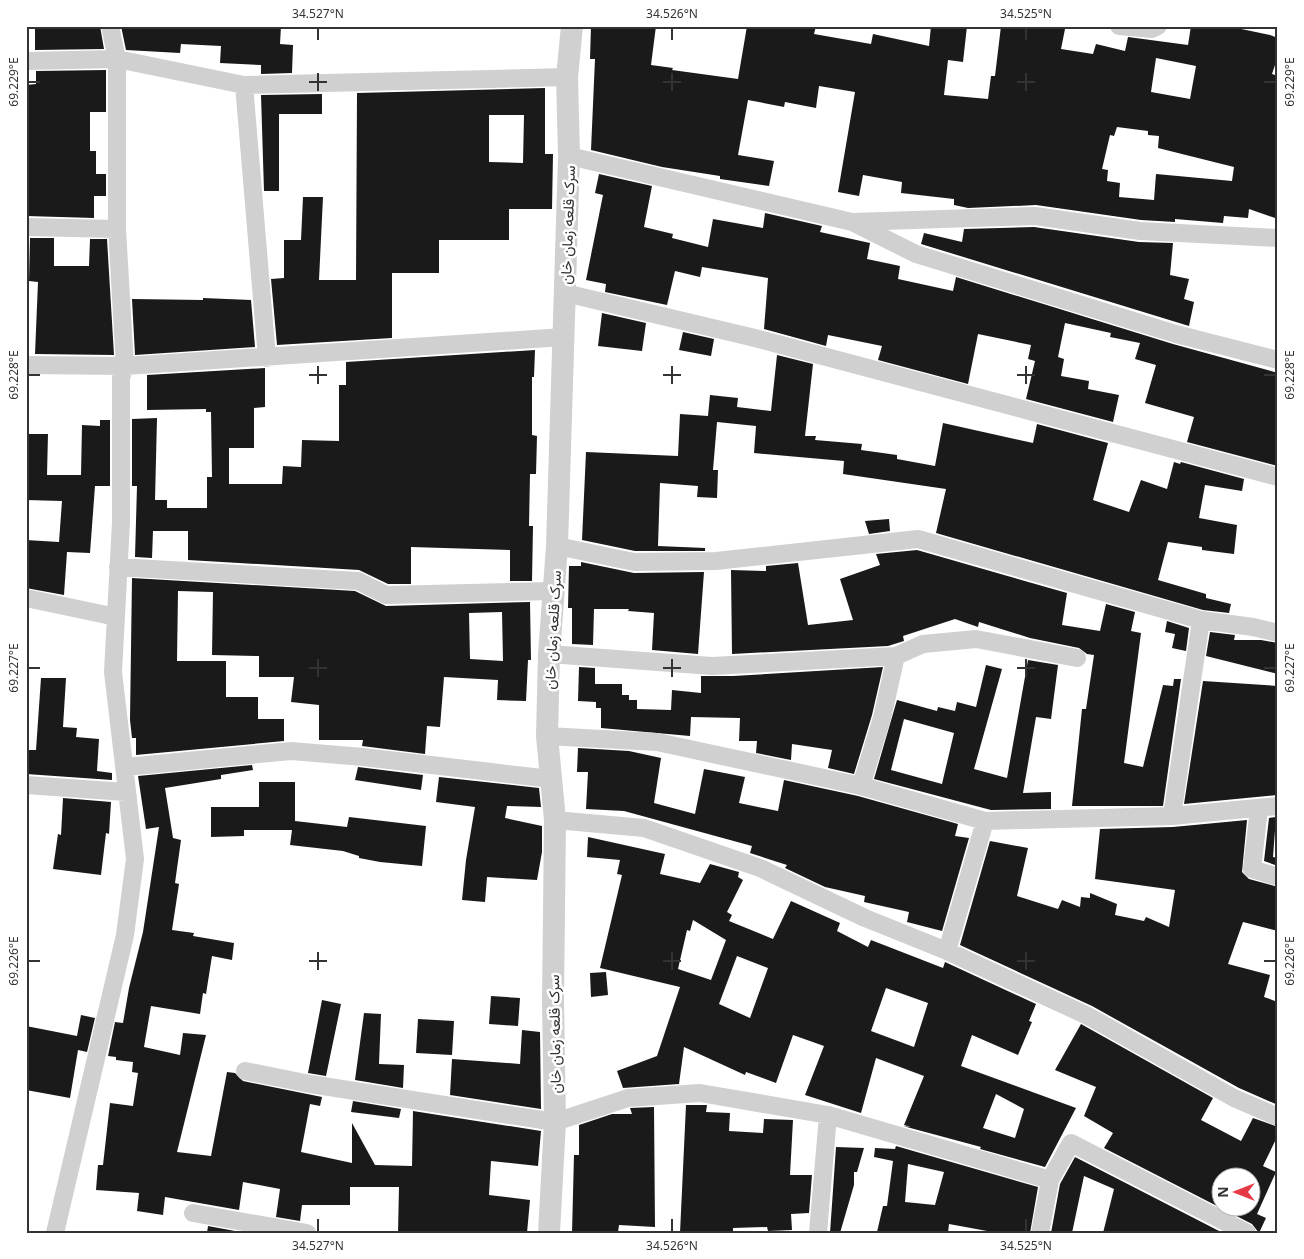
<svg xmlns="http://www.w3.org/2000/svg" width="1304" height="1259" viewBox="0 0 1304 1259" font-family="'Noto Sans',Vazirmatn,sans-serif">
<rect width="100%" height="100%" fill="#fff"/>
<path fill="#1a1a1a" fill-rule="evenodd" d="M35 26H100L104 49 35 50Z
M121 26H281L280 44 293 45 292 73 261 74V65L220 63 221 46 181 44 180 53 126 50Z
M591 26H656L651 65 673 68 672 70 738 79 747 26H816L814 34 871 44 873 34 929 46 931 26H967L963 62 948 60 944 95 988 99 991 76H995L1001 26H1049L1065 29 1061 49 1093 54 1096 44 1125 51 1128 37 1188 45 1191 26H1227L1270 35 1278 38V56L1272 74 1278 76V219L1249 209 1248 218 1224 216 1223 223 1175 219V222L1141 220 1036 205 968 208 954 205V199L901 193 902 182 863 175 859 196 838 192 855 92 819 86 816 108 785 102 784 107 748 100 738 155 774 161 769 186 720 179V176L662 167 591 150 595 59H590ZM1156 58 1196 66 1190 99 1151 92ZM1117 127 1148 131V135L1159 136 1158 148 1234 167 1232 181 1156 174 1154 200 1119 197 1120 183 1107 181 1108 170 1102 169 1110 135 1114 136Z
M106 70V112H90V151H96V174H106V196H94V218L26 216V85L36 84V71Z
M545 88V154H553L552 209H509V240H439V273H392V338L277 345 271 279 284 278V240H301L303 197H323L319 280H356L357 93ZM489 115H524L523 163 489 162Z
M322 94V114H279V191H264L261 95Z
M599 174 652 186 644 227 673 234 672 238 708 247 713 219 763 228 765 213 822 226 820 232 870 243 867 259 900 266 898 279 953 291 956 277 1173 344 1278 373V466L1187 442 1194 417 1145 403 1156 365 1135 359 1140 343 1110 337 1111 333 1065 323 1058 357 1064 359 1061 376 1089 381 1088 389 1119 395 1113 422 1026 399 1035 361 1028 359 1031 345 978 334 968 384 878 360 882 346 828 335 826 346 764 329 768 278 702 267 700 277 675 271 667 305 605 292 606 284 586 280 603 195 595 193Z
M1034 227 1139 242 1173 243 1170 275 1189 279 1184 299 1194 302 1189 326 921 244 924 233 962 242 964 229Z
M30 238H54V266H89L90 239H107L114 355 35 354 38 282 29 281Z
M203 298 251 300 255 347 135 355 132 299 203 300Z
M602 313 646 323 642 351 598 346Z
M683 332 714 339 711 356 679 350Z
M535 350 534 377H532V435L537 436 536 474H530L529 526H533L532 581H510V550L411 547V584H388L359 570 188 560V531H153L152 558 135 557 137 486H132V419L157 418 155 500H167V508H207V477H212L211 412H206V409L147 410V375L265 368V407L254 408V448H229V484H282L283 466 301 467 302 440 339 441V385H346V362Z
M777 355 813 364 805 436H816L815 440 862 444 861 450 897 455V459L935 466 943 423 1033 443 1037 424 1108 443 1093 500 1129 512 1141 480 1167 489 1174 462 1180 464 1181 462 1244 479 1242 491 1205 485 1199 518 1237 525 1234 554 1202 550V547L1168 542 1158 580 1206 594V598L1231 604 1229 613 1203 610 936 533 946 489 843 474 844 461 754 453 756 426 717 422 713 470H718L717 498 697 497 698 486 660 483 658 546 705 548V551H635L582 540 586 452 678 456 680 414 708 416 710 395 738 398 737 407 771 411Z
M100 420H110V486H95L90 553 67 552 64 595 26 588V540L59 542 62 501 26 500V434H48L47 475H81L82 425 100 426Z
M889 519 890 531 869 534 865 521Z
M917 550 1067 593 1062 625 1100 631 1106 604 1135 612 1131 631 1141 633 1124 763 1143 767 1163 685 1173 686 1174 679H1181L1163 806H1072L1082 709H1086L1094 655 1087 654 1079 648 1030 638 979 622 978 627 955 619 903 636 904 641 888 646 732 654 731 570 766 571V566L798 563 808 625 853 620 840 579 880 565 876 554Z
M581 562 634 573 704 572 698 654 652 650 654 613 628 611 629 609H594L593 645 572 644V608H568L569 566H581Z
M132 578 355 591 386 606 530 602 531 660H528L526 701 497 700 498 680 444 677 440 727 427 726 425 754 362 746 363 740H319V705L291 702 294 677H259V656L212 655 213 592 178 591 177 661H226V697H258V719H284V741L136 755V738H132L130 720ZM502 612 503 661 470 659 469 613Z
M1167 621 1189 628 1186 651 1172 648 1175 634 1165 632Z
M1210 632 1235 635 1234 640H1261L1278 643V674L1206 656Z
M1028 660 1058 665 1051 719 1036 717 1023 793 1051 792V809L991 810 874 779 897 700 937 711 938 707 955 711 957 702 976 707 986 665 1002 669 974 769 1007 778ZM904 719 954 733 942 784 891 770Z
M579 667 595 668V684H622V695H629V700H637V709L671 710 672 690 701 693V676H733L883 667 872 715 854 774 828 768 832 750 792 744 791 760 756 753 757 741H739L740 718 691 717 690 736 601 728V708H596V702L578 701Z
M41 678H66L63 727 77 728 76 737 99 739 97 771 112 773V780L26 774V750H36Z
M1203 681 1278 686 1277 795 1184 804Z
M578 748 629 751 661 758 654 803 695 814 704 769 745 777 739 803 778 811 784 780 858 796 958 824 955 836 969 838 942 931 907 922 909 912 864 902 865 896 825 887 785 868 787 865 750 853 752 846 624 811 586 809 588 772H577Z
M252 765 253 770 221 775V779L165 788 173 838 181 840 175 883 179 884 172 930 194 933 193 936 234 943 232 960 212 956 206 994 203 993 200 1014 151 1006 144 1047 180 1055 183 1033 206 1035 177 1152 211 1156 227 1072 235 1073 243 1081 322 1097 320 1106 310 1104 301 1152 352 1163V1123L375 1165 412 1166 413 1111 541 1131 538 1166 491 1161 489 1195 530 1200 527 1233H398L399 1187H350V1205H302L300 1221 276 1217 280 1189 243 1182 239 1210 165 1197 163 1215 137 1211 139 1193 96 1190 98 1165H103L110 1103 133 1106 138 1073 132 1072 133 1062 116 1060V1057L108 1056 115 1022 123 1023 129 988 143 932 159 827 146 829 138 776Z
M358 767 423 775 421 790 355 780Z
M439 777 539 788 541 807 507 806 505 818 542 826V852L537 880 487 877 485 902 462 900 466 860 475 807 436 802Z
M259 782H295V821L347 827 349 817 426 826 422 866 380 862 359 858V856L343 851 290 845 292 830H244V836L211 837V807H259Z
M63 798 111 802 109 834 106 833 101 875 53 869 58 834 61 835Z
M1276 817 1273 857 1278 858V866L1264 861 1269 818Z
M1247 820 1242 872 1249 879 1278 887V931L1243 922 1228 964 1270 975 1264 997 1278 1002V1105L1239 1088 1092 1006 960 945 990 841 1028 848 1017 896 1058 909 1062 900 1080 907 1081 897 1090 898V893L1117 904 1115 915 1144 921 1146 917 1169 927 1175 890 1095 879 1100 829 1173 827Z
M588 837 665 854 660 874 700 883 710 864 739 872 738 877 743 880 727 912 732 915 729 921 773 939 791 901 840 923 837 931 868 947 871 940 943 968 945 962 1036 1004 1029 1021 1032 1022 1018 1055 972 1035 961 1066 1076 1108 1045 1167 980 1149 981 1147 903 1126 911 1127 904 1125 924 1076 876 1058 861 1113 805 1095 824 1046 793 1035 776 1083 746 1072 745 1075 684 1047 679 1084 623 1088 617 1071 657 1056 680 987 600 968 622 875 617 874 620 860 587 857ZM693 920 726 940 711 980 678 969 687 930 690 931ZM737 956 768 968 750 1018 719 1004ZM886 988 928 1003 914 1047 871 1031ZM996 1094 1024 1109 1015 1138 983 1128Z
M606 972 608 995 591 997 590 973Z
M491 996 520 998 518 1026 489 1024Z
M322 1000 341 1004 326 1076 308 1073Z
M364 1013 381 1014 379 1064 404 1065 403 1088 355 1080Z
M81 1015 95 1018 87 1052 78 1050 70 1098 26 1090V1026L77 1036Z
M418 1019 454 1021 452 1055 416 1053Z
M1081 1024 1213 1098 1201 1120 1241 1141 1253 1118 1278 1127V1135L1263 1166 1276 1172 1257 1214 1266 1218 1259 1233 1252 1224 1104 1148 1113 1133 1084 1116 1096 1087 1055 1070ZM1222 1176H1252V1206H1222Z
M522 1030 540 1032 541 1109 450 1095 452 1059 520 1064Z
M353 1101 401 1109 399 1118 351 1112Z
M686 1105H707L706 1112 730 1113 729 1131 763 1133 764 1119 793 1120 790 1175H812L809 1213 791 1214 792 1230 768 1231 767 1227 733 1228V1233H680Z
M654 1107 655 1227 619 1225 618 1232 589 1231V1233H572L574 1155H579V1125L612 1114H632L630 1108Z
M896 1146 1038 1187 1030 1233H998L949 1224 948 1233 877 1232 883 1206H887L893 1161 874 1157 875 1148 895 1149ZM908 1164 944 1172 935 1205 905 1202Z
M836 1147 864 1148 857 1172H854V1185L840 1233H830Z
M1075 1157 1223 1233H1103L1114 1189 1084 1176 1072 1233H1051L1060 1184Z
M208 1226 235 1231V1233H207Z"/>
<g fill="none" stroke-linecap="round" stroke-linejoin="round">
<path stroke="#d0d0d0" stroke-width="18" d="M1119 26 1152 29 1158 26
M26 61 117 59 244 85 567 77
M244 85 267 358
M569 156 852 222 916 254 1176 334 1278 360
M853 222 1035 216 1140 231 1278 238
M26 227 117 229
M565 293 755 338 1278 477
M26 365 125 366 564 337
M557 546 634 562 716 561 918 539 1201 620 1253 627 1278 633
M118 567 358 581 386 595 553 591
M26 598 116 617
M549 654 712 666 896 656 923 644 976 639 1077 658
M547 736 657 742 861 786 985 821 1172 816 1278 806
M125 767 291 751 363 757 551 779
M26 785 126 792
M861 786 882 718 896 656
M1259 809 1252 869 1278 877
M1172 816 1201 620
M555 820 644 828 760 868 865 918 947 951 1088 1016 1234 1098 1278 1117
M947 951 985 821
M245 1071 310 1084 555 1122 628 1098 700 1093 828 1115 1050 1180
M193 1213 307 1233
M55 1233 125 935 135 859 113 672 121 522V378L125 366 117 229V59L110 26
M818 1233 828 1115
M1040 1233 1050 1180 1071 1143 1247 1233"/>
<path stroke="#d0d0d0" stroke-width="22" d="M549 1233 555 1122 553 1001 555 820 547 736 549 654 557 546 569 156 567 77 572 26"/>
</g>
<path fill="none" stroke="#333" stroke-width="2" d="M318 28V40M672 28V40M1026 28V40M318 73V91M672 73V91M1026 73V91M28 82H40M309 82H327M663 82H681M1017 82H1035M1264 82H1276M318 366V384M672 366V384M1026 366V384M28 375H40M309 375H327M663 375H681M1017 375H1035M1264 375H1276M318 659V677M672 659V677M1026 659V677M28 668H40M309 668H327M663 668H681M1017 668H1035M1264 668H1276M318 952V970M672 952V970M1026 952V970M28 961H40M309 961H327M663 961H681M1017 961H1035M1264 961H1276M318 1219V1232M672 1219V1232M1026 1219V1232"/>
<g text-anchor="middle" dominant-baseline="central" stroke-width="5" stroke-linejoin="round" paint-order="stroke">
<g font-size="15" fill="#333" stroke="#fff">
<text transform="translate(567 225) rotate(-88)">سرک قلعه زمان خان</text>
<text transform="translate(552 630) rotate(-87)">سرک قلعه زمان خان</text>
<text transform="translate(554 1034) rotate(-91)">سرک قلعه زمان خان</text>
</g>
</g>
<rect width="1304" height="1259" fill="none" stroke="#ffffff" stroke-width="55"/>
<g transform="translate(1236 1192) rotate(270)"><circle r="24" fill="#ffffff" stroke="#adadad"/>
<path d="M0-4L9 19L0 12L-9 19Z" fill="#e63946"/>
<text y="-8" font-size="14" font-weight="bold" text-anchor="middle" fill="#333333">N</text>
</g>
<rect x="28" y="28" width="1248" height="1204" fill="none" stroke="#333" stroke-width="2"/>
<g font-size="12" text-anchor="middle" fill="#333">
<text x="318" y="18">34.527°N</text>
<text x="672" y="18">34.526°N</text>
<text x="1026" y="18">34.525°N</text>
<text transform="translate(1290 82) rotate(-90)" y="4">69.229°E</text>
<text transform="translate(14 82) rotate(-90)" y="4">69.229°E</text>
<text transform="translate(1290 375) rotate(-90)" y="4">69.228°E</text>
<text transform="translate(14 375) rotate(-90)" y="4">69.228°E</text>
<text transform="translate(1290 668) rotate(-90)" y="4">69.227°E</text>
<text transform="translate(14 668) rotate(-90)" y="4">69.227°E</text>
<text transform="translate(1290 961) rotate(-90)" y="4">69.226°E</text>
<text transform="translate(14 961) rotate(-90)" y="4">69.226°E</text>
<text x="318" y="1250">34.527°N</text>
<text x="672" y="1250">34.526°N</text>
<text x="1026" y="1250">34.525°N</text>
</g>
</svg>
